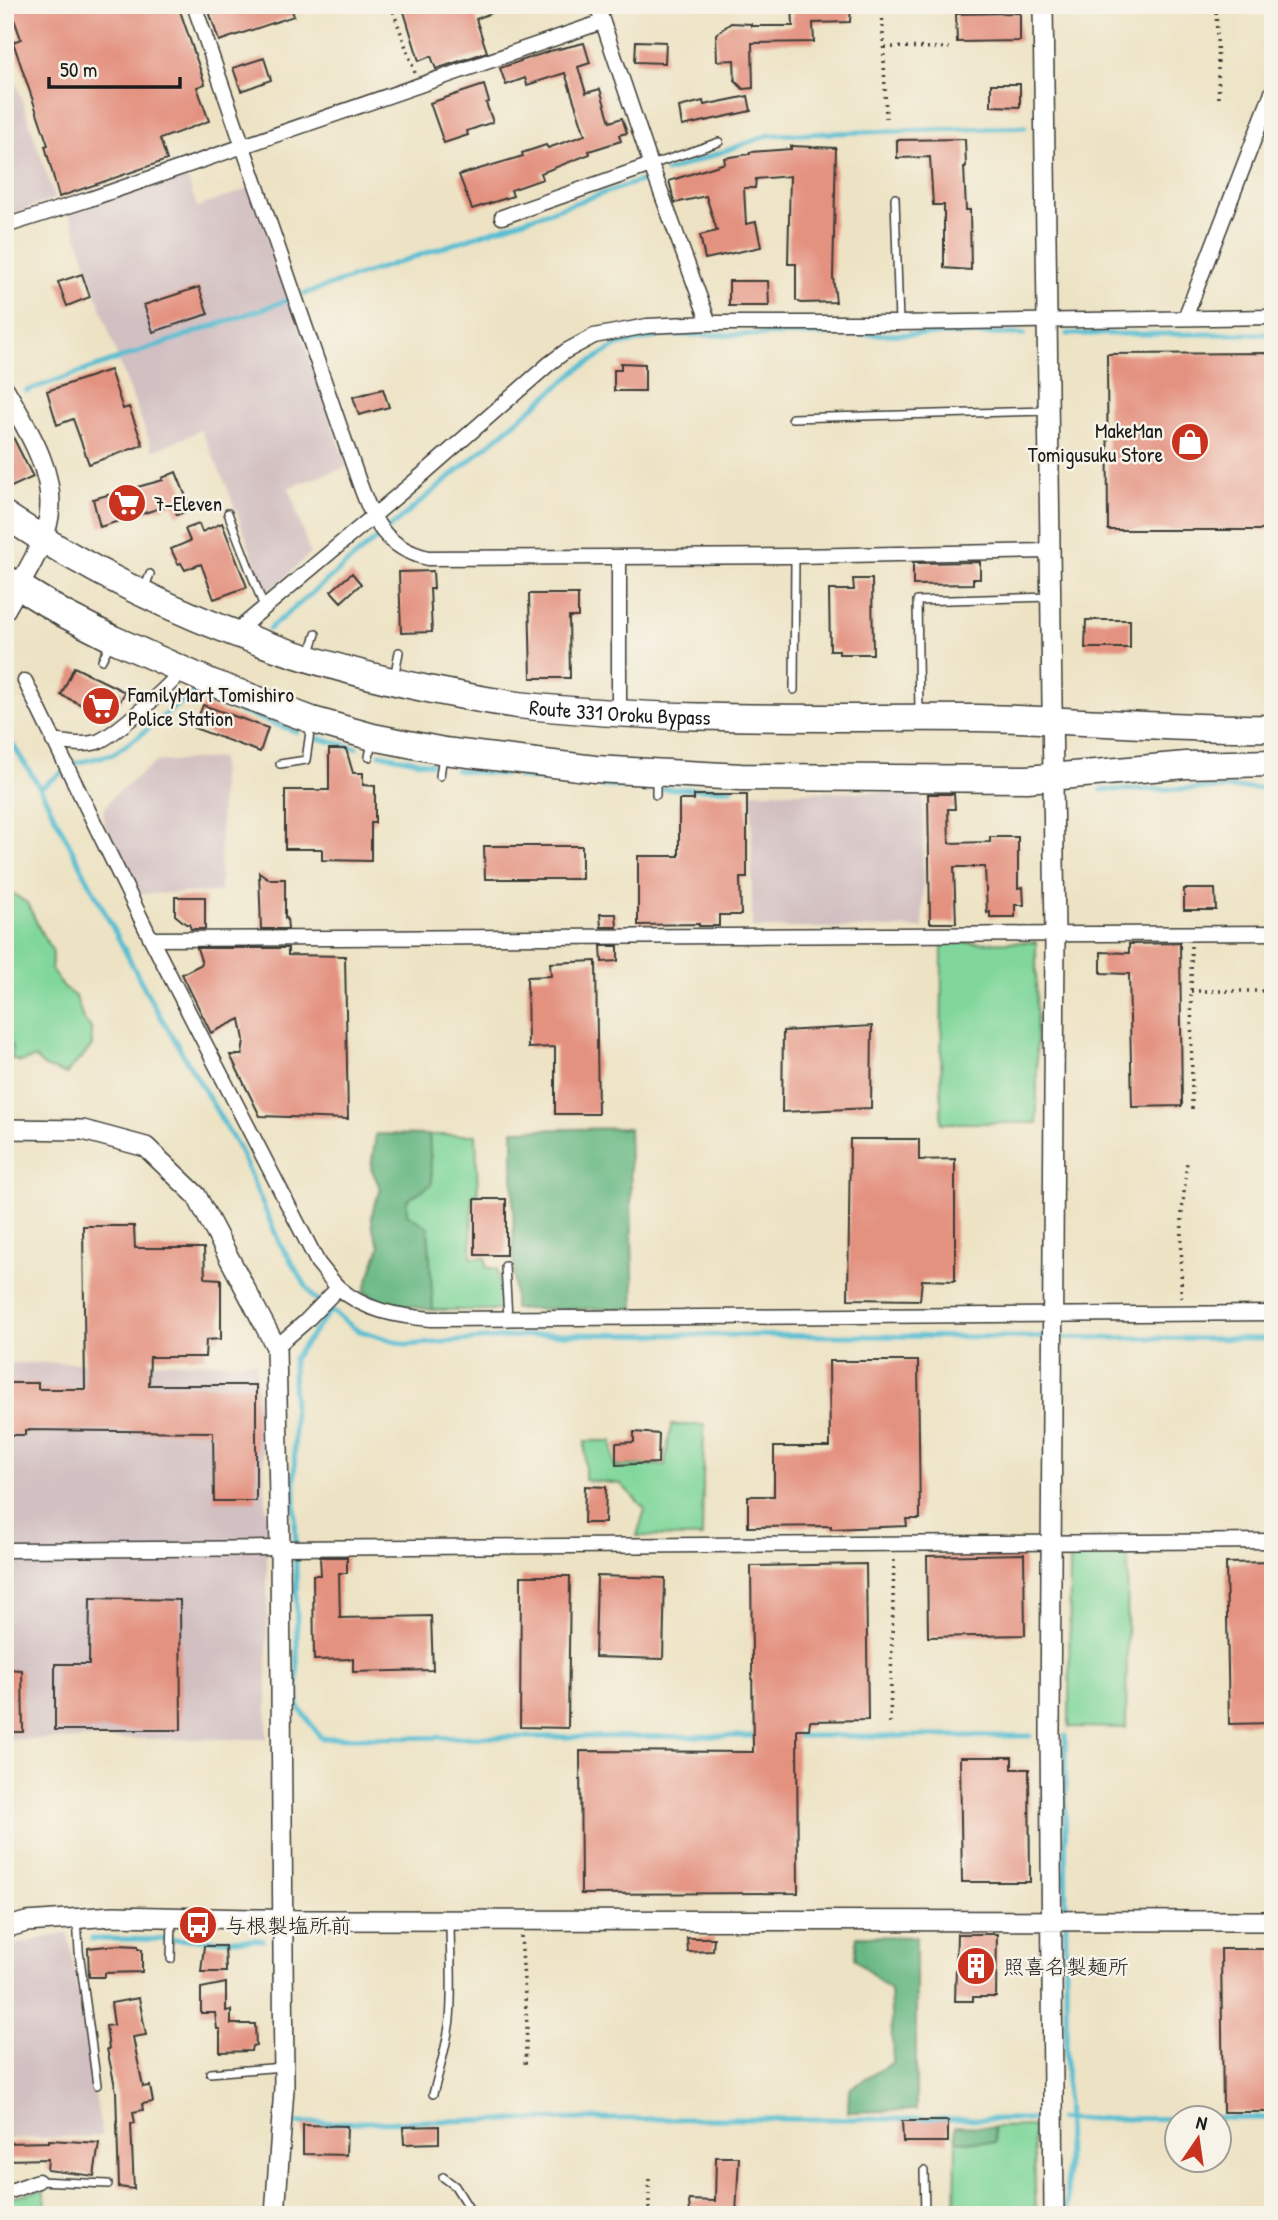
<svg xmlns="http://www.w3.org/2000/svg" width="1278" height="2220" viewBox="0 0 1278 2220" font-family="'Patrick Hand','Klee One',sans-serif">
<rect width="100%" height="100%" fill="#f7f3e8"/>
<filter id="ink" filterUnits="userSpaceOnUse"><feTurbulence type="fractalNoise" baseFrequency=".0143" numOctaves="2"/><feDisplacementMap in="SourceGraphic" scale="14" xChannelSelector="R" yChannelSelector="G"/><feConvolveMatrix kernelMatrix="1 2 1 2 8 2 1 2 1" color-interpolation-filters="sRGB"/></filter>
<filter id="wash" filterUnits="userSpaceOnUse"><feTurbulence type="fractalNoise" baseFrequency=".00686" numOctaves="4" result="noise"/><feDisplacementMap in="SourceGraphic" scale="28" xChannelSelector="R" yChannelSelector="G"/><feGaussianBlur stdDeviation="1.57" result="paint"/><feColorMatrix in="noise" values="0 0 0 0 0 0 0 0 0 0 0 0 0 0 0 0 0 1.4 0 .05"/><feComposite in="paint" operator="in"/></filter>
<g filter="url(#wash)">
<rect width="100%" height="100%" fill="#ede3c4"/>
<path fill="#d2bfc1" d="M5 49 55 199 5 216Z
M185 171 197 207 251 188 347 467 289 487 310 554 267 594 227 487 201 430 153 451 117 356 69 211Z
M221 758 220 892 141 894 106 829 103 811 113 796 156 762Z
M752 792H923V928H752Z
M256 1362 267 1516V1739H5V1363Z
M68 1933 102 2136 5 2139V1947Z"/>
<path fill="#81d79b" stroke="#4e7a5c" stroke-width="2" d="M5 888 28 904 42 934 53 952 51 969 64 988 76 997 83 1019 91 1028 92 1046 66 1074 45 1067 35 1058 20 1062 11 1058 12 1046 5 1037Z
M1036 942 1037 1123H941L942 943Z
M429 1135H476L478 1195 472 1196 471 1258H486V1267L497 1269 502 1310H433L428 1228 407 1214V1200L432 1183Z
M671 1425H704L702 1537 637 1536 645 1509 621 1484 585 1480V1441H612L614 1466 665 1465Z
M1070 1552 1128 1553 1126 1728 1069 1727Z
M1033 2126 1036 2215H955L956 2140 994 2143V2127Z
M43 2190 49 2215H5V2198Z"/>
<path fill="#68b883" stroke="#426a50" stroke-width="2" d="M629 1128 634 1309H514L513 1130Z
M376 1134 429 1135 432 1184 407 1200V1214L428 1227 433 1310 387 1303 364 1292 380 1246C368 1223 370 1212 381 1190L371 1168Z
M857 1936 916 1937V2110L848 2112 849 2089 893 2062 890 1990 855 1959Z
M955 2126 994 2127 995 2143 956 2140Z"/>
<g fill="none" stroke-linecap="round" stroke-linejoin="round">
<path stroke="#54bdd1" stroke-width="5" d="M666 172 769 135 1025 127
M304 294 649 178
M1067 334H1273
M26 391 291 299
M269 629 580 368 618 345 665 335 1024 334
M191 694 297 732
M5 732 40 788 148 995 238 1147 279 1242 313 1297 357 1330 407 1345 548 1334 1273 1339
M317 738 356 748
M380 754 431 764
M456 770 505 775
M518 777 587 785
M601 786 650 788
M40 788 76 763 113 754 139 736 197 689
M662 789H731
M1101 790 1262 788
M331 1310 293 1359 298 1706 321 1738 759 1736
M793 1736H1030
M1065 1736 1067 2215
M92 1939 263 1940
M1059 2119 1273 2118
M295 2123 584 2119H1049"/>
</g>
<g id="blocks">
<path fill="#e49280" d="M9 5H178L205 84 197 87 209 121 160 139 167 160 59 197 45 146 48 145 13 42 21 39Z
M207 5H290L294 16 219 41Z
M402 5H508V6L476 19 487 52 436 69 431 56 419 61Z
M792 5H851L850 22 813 23 814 42 752 43 753 88 743 89 735 81 734 60 717 61 716 34 731 23 751 24V26H793Z
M1020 13V41L957 42 956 14Z
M636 41 666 42 665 63 635 62Z
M584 43 590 63 578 67 586 93 600 89 610 122 622 118 627 133 619 135 621 141 589 151 590 154 541 173 543 179 511 190 513 196 472 209 459 175 523 156 522 153 546 145 548 148 585 135 565 73 527 85 525 78 506 85 500 68 550 51Z
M264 58 271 80 241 91 233 68Z
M991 84H1020V107L991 106Z
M484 85 489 102 486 103 493 122 467 131 468 135 444 143 430 103Z
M748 96 751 111 682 126 679 107 703 101 704 105Z
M965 139 966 167H964L966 210H970L971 270 944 268V205H933L930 157 897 158V140Z
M791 146 836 148 833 277 836 302 801 303 796 300V264H788L790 176 756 179 755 188H744L746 224 756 222 761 247 705 259 700 235 717 231 706 196 675 203 669 181 725 163 724 158 750 154V152L791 149Z
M82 274 90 297 67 306 58 282Z
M729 281H768L769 306H729Z
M199 287 208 314 153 332 144 305Z
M1273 353V530H1108L1107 354Z
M621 363 645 364V391H614V370H621Z
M110 370 123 409 129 407 143 445 89 464 73 419 57 425 47 391Z
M383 389 389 407 359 415 353 397Z
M5 421 33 477 5 490Z
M176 472 191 509 177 515 173 504 100 527 93 499 163 480 162 478Z
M222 523 247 587 214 599 201 564 185 570 181 563 178 564 171 549 190 541 185 529 199 524 202 532Z
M980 562V579H973V584L913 585V563Z
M433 571 434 589H430L432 632 401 633 399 572Z
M352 573 361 584 341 602 331 591Z
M853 579H872L873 654H839V650H830L829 590H854Z
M529 594H578V617H569L570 678H531Z
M1086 620H1130V648H1085Z
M74 667 125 692 111 719 61 695Z
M203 705 268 728 260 752 194 728Z
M329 749H346L353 773H363V785L375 786V823H371V861L322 860V849H285V790H329Z
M928 794H954L955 809H948L949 843 990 842V837H1018V888L1023 887 1024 905H1015V917H990V912L987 913 985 867H954L956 923H930Z
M694 795H747V878H740L741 915H719V926H699V924L638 925V856H679V800H694Z
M484 846H582V879H485Z
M259 872 269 879H285V918H287L288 929H261Z
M1184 889H1215L1216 910H1184Z
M175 897H205V929H191L189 924H186L175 915Z
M600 914H616L617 927H601Z
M1180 943 1182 1106 1132 1107 1129 974 1101 973V952L1129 953V944Z
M601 946H618V961L602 962Z
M197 948H288V955L345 956 348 1119 260 1116 230 1055H242L244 1040 240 1019 211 1033 182 974 202 964Z
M596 961 598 1114H555V1047L528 1048 527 977 551 976 550 963Z
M872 1026 871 1108 782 1112 783 1031Z
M850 1139H919V1160L955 1159V1281L922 1280 920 1300 848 1299Z
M475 1199H506V1255H475Z
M83 1226H134L135 1248H204L205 1278 221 1279V1339L206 1340 205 1357H150L149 1385H256V1501H214L213 1432 25 1430V1435H5V1383H38V1389H85Z
M829 1361H918L920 1519H906L907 1526 831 1529V1526L748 1527V1496H774V1447H830Z
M634 1432 659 1434 658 1463 616 1465V1443L634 1442Z
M585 1486 606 1487 605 1523H584Z
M1024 1554 1025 1635 928 1637 927 1556Z
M320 1557H347V1573H339L340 1618 431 1616 433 1670 353 1672V1659L314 1660 313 1575H321Z
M1273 1562V1723L1229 1724 1226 1563Z
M866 1564 868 1720 810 1721 809 1729H797L798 1893 581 1894 580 1751 753 1752 751 1566Z
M521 1576H570L568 1728 520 1727Z
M597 1576 665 1578 663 1659 595 1657Z
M90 1598 180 1600 181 1730H55V1664H89Z
M5 1669 22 1670 23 1732H5Z
M960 1757H1012V1769H1029L1030 1882H962Z
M957 1934H997L996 1997H973V2001H955Z
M687 1938H714L713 1951 688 1952Z
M118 1945 138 1946V1949H142V1972L105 1973V1977H89L88 1948Z
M204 1946H225L226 1972H201Z
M1221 1949H1273V2112H1223Z
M226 1983V2011L231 2010V2024H255L256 2045 252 2046 251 2051 220 2052V2029H217L215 2013H201V1988Z
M139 1998 146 2035 133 2037 143 2087 150 2086 153 2102 142 2104 143 2110 133 2112 135 2123 131 2124 134 2189 119 2187 116 2091 107 2049H109L106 2026 114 2025 111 2003Z
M902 2121H948V2142H903Z
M303 2125 347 2126 346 2155 303 2154Z
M439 2126V2143L404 2144 403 2127Z
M49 2140 99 2143 94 2176 47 2170 48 2159 7 2160 6 2143 49 2142Z
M716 2157H739L736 2215H690L689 2200 715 2201Z"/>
</g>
</g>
<g filter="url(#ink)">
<use href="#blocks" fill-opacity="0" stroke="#3b3a35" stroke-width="2"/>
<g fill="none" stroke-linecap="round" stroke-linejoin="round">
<defs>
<path id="lane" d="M651 165 719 142
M895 198 899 323
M792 418 1048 411
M228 513 264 607
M145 587 150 574
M309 655 316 634
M102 660 111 642
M394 678 399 652
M794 690 795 556
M919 711 917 601 1050 597
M369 757 372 741
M280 764 306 760 311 725
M440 776 443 755
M656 795V778
M505 1266 508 1318
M77 1918 79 1951 97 2085
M171 1959 172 1917
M210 2073 283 2067
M433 2094C440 2069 447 2045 450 2019 453 1986 450 1953 450 1920
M924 2171 925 2215
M443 2177 455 2186 473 2215
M38 2181 108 2184"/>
<path id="street" d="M194 5 359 482C373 521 385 548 428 558L795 556 1050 551
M597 5 651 165 709 323
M502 217 651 165
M5 226 90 199 602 22
M1185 318 1273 90
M619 558V713
M233 634 422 475 550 363 566 351 594 336 647 326 709 323H899L1273 317
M25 681 151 939 318 1263C325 1271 331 1281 339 1288 365 1311 398 1316 431 1319L1273 1313
M53 741C67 743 83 746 97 742 114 736 171 685 182 670
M151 939 1273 933
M276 1347 305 1322 338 1288
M5 1550 1273 1541
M5 2193 38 2181"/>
<path id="secondary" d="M1043 5 1055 935 1050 1730 1054 2215
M5 390C26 427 56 472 49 516 45 546 20 583 5 610
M5 1129 83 1130 146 1147 196 1195 276 1347 280 1549 284 2088 275 2215
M5 1928 26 1922 113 1916 305 1920 1273 1921"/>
<g id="highway">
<path id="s1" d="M5 515C134 601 276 658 428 689 458 695 488 701 518 705 671 722 824 717 977 718 1076 719 1174 730 1273 728"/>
<path d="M5 578 64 614 113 639 210 682 312 720 373 737 444 751 595 769 741 777 1027 779 1186 765 1273 763"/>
</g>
</defs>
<use href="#lane" stroke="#3b3a35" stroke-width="10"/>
<use href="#street" stroke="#3b3a35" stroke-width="17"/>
<use href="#secondary" stroke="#3b3a35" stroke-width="22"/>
<use href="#highway" stroke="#3b3a35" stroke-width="29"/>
<path stroke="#3b3a35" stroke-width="3.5" stroke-dasharray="2 5" stroke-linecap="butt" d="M391 5 415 73
M882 5 886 118
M1216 5 1219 102
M885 47 949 48
M1191 946 1192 1110
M1191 991H1273
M1181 1298 1182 1213 1187 1162
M890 1723 894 1559
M521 1936 527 2026 525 2066
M649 2179V2215"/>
<use href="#lane" stroke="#fff" stroke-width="7"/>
<use href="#street" stroke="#fff" stroke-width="14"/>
<use href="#secondary" stroke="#fff" stroke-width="19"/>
<use href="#highway" stroke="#fff" stroke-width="26"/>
</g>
</g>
<defs>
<symbol id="shop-disc" viewBox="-11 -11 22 22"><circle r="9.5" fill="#c8321e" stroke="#f7f3e8"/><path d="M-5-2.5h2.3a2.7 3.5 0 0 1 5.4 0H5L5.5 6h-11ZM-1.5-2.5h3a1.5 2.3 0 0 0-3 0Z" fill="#fff"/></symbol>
<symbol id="supermarket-disc" viewBox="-11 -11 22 22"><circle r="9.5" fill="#c8321e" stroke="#f7f3e8"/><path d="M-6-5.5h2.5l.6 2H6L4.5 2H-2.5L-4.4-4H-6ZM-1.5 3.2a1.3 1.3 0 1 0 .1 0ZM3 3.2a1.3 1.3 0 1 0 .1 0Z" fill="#fff"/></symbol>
<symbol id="bus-disc" viewBox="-11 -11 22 22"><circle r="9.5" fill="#c8321e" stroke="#f7f3e8"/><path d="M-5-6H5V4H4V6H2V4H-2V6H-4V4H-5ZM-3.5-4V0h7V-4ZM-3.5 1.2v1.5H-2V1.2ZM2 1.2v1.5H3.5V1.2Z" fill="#fff"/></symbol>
<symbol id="building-disc" viewBox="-11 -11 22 22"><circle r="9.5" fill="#c8321e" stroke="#f7f3e8"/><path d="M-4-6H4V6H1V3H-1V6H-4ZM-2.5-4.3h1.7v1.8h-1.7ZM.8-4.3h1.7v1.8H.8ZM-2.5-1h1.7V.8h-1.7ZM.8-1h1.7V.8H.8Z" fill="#fff"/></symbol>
</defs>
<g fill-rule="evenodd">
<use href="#shop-disc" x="1168" y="420" width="44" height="44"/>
<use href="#supermarket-disc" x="105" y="481" width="44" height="44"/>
<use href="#supermarket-disc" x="79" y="684" width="44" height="44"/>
<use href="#bus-disc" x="176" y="1903" width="44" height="44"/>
<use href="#building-disc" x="954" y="1944" width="44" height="44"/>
</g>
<g text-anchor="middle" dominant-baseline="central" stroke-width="5" stroke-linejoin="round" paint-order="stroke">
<g font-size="21" fill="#1c1c1c" stroke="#f7f3e8" text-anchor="start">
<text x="1163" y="430" text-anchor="end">MakeMan<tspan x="1163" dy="24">Tomigusuku Store</tspan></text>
<text x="154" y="503">7-Eleven</text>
<text x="128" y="694">FamilyMart Tomishiro<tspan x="128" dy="24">Police Station</tspan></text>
<text x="225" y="1925">与根製塩所前</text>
<text x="1003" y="1966">照喜名製麺所</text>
</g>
<g font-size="21" fill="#1c1c1c" stroke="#f7f3e8">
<text stroke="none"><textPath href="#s1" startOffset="654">Route 331 Oroku Bypass</textPath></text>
</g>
</g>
<rect width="1278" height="2220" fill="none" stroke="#f7f3e8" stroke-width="28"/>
<g transform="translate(1198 2139) rotate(13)"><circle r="33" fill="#f7f3e8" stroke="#9f9d96" stroke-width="2"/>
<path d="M0-5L12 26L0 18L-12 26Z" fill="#c8321e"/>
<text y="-10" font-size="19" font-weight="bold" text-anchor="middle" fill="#1c1c1c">N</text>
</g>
<path d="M49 77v10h131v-10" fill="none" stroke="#1c1c1c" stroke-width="3.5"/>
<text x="60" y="77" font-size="21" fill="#1c1c1c" stroke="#f7f3e8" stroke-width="5" paint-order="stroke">50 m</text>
</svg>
